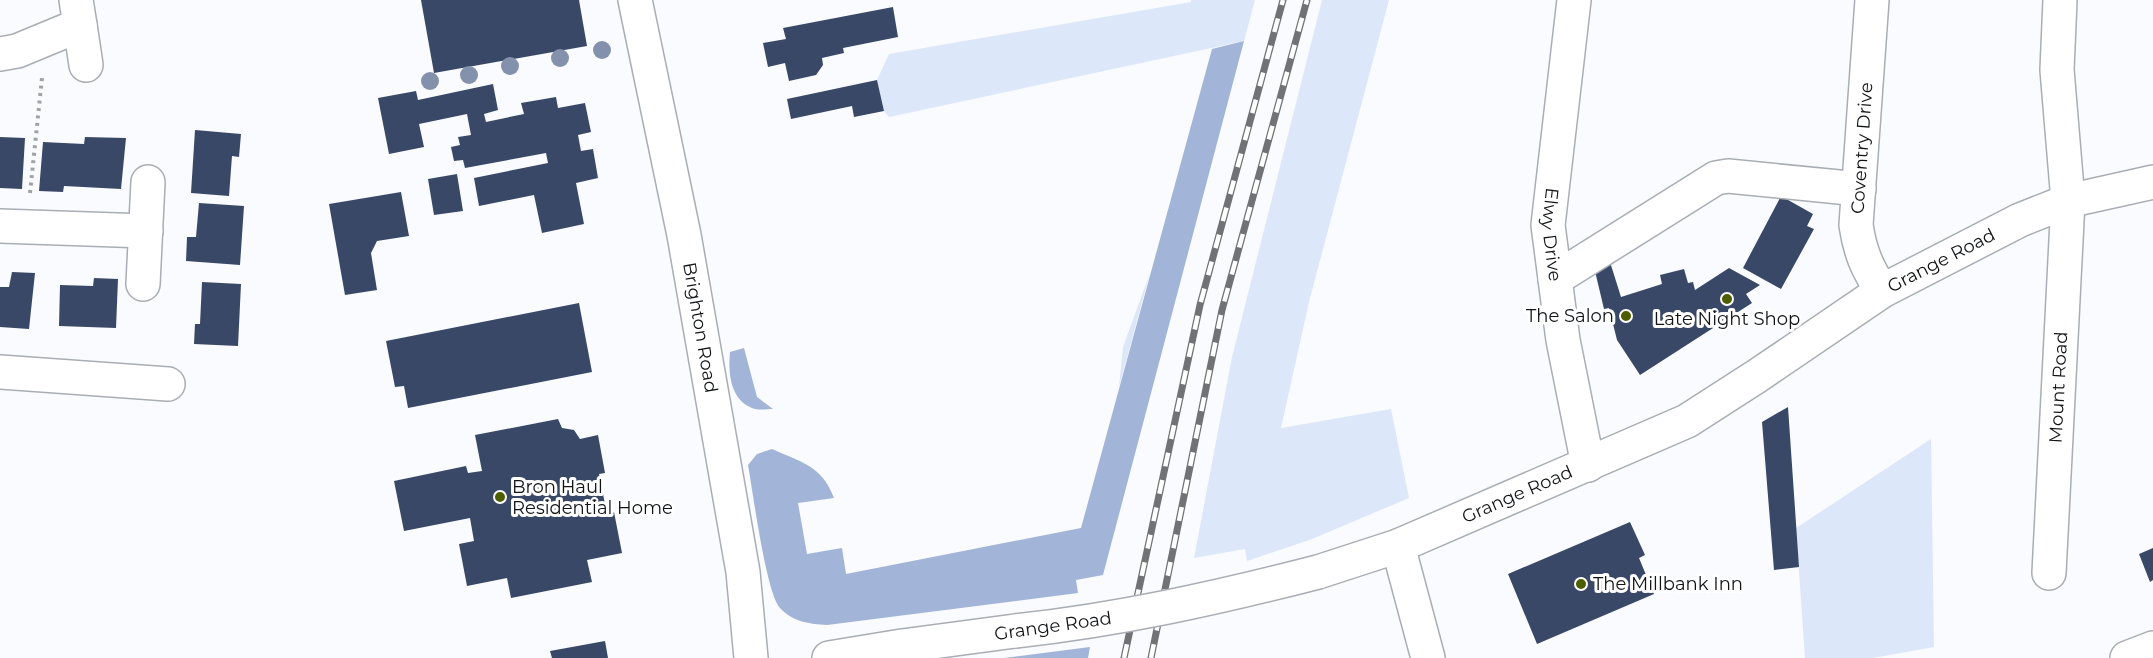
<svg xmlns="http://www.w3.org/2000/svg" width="2153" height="658" viewBox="0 0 2153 658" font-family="Montserrat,sans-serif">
<rect width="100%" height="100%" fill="#f9fbfe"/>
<path fill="#dde7fa" d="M1191 0H1255L1244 41 889 117 884 111 877 80 889 54 1191 2Z
M1322 0H1389L1309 302 1281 428 1391 409 1409 498 1312 539 1247 561 1245 549 1194 558 1232 357Z
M1150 273 1119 387 1123 347Z
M1931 439 1934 647 1873 658H1805L1796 528Z"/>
<path fill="#a2b4d7" d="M1244 41 1103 575 1076 580 1078 593 827 625C810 624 793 622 780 608 766 593 753 492 748 465L757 454 772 449C800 462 822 465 834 498L798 503 807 554 842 548 846 574 1081 528 1212 49Z
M744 348 757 397 773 409C766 409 756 411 750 407 730 398 728 371 730 352Z
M1090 647 1088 658H1004Z"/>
<path fill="#394866" d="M421 0H579L587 46 434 73Z
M893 7 898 37 843 48 844 53 822 58 823 65 816 75 789 81 785 63 768 67 763 43 786 39 783 28Z
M877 80 884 111 854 117 852 106 791 119 787 99Z
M493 84 498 110 484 114 486 122 524 114 521 103 556 97 558 108 585 103 591 132 578 135 581 151 593 149 598 178 576 183 584 224 542 233 534 195 479 206 474 178 548 163 546 153 465 168 463 160 454 161 451 147 460 145 458 137 471 135 467 114 419 124 424 147 389 154 378 98 416 91 418 100Z
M195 130 241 134 239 157 232 156 229 196 191 193Z
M0 137 25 138 22 189 0 188Z
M85 137 126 138 121 189 64 186 63 192 39 191 43 142 84 144Z
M457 174 463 211 434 215 428 179Z
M401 192 409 236 377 241 371 253 377 290 345 295 329 204Z
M1781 196 1813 214 1807 226 1814 229 1781 289 1743 268Z
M199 203 244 206 240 265 186 261 187 237H196Z
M1610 262 1621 297 1662 284 1660 275 1684 269 1688 283 1693 282 1695 290 1729 268 1760 285 1746 294 1752 303 1640 375 1617 340 1609 308 1604 309 1594 267Z
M12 272 35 273 29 329 0 327V287H9Z
M94 278 118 279 116 328 59 326 60 285 93 286Z
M202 282 241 284 238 346 194 344 195 324H200Z
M579 303 592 372 408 408 404 386 395 387 386 341Z
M1788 407 1799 567 1774 570 1762 422Z
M558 419 562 428 574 430 580 439 598 435 605 473 599 474 607 514 614 512 622 553 587 560 592 582 511 598 507 578 467 586 459 544 474 541 470 518 404 531 394 481 466 466 468 473 482 471 475 435Z
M1630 522 1645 555 1639 558 1654 594 1537 644 1508 574Z
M2153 548V580L2150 582 2139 554Z
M605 641 608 658H552L550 651Z"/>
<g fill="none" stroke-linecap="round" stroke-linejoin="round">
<defs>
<g id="minor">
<path id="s1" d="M635 0 684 235 709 378 743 572 751 658"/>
<path id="s2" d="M1574 0 1548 225 1563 340 1588 465"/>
<path d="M1872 0 1856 225C1860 252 1867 268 1882 291"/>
<path d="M80 25 86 65"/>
<path d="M0 54 17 51 80 25 76 0"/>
<path d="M0 226 146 231"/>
<path d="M1555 279 1716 178 1728 176 1859 189"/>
<path d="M143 284 148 182"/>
<path d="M0 372 168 384"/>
<path d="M1398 546 1428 658"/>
<path id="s3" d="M2049 573 2068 201 2057 70 2060 0"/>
<path d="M2127 658 2153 648"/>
</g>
<g id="major">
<path id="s4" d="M1318 572 1398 546 1687 421 1757 376 1882 291 2020 220 2068 201 2153 182"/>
<path d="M829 658 902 646 1015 631"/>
</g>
</defs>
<use href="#minor" stroke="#a9adb5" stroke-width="36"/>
<use href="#major" stroke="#a9adb5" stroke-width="36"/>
<path stroke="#a0a2a4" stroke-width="4" stroke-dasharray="3 4.5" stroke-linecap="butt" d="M30 193 42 78"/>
<use href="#minor" stroke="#fff" stroke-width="33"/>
<use href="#major" stroke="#fff" stroke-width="33"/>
<defs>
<path id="rail" d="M1124 658 1200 305 1283 0
M1151 658 1222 310 1307 0"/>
</defs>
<use href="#rail" stroke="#707275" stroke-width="7"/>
<use href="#rail" stroke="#fff" stroke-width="4.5" stroke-dasharray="14" stroke-linecap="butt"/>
<defs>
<path id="major-bridge" d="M1015 631C1118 620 1217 598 1318 572"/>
</defs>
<use href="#major-bridge" stroke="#a9adb5" stroke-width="36" stroke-linecap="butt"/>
<use href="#major-bridge" stroke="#fff" stroke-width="33"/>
</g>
<g fill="#8491ac">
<circle cx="602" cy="50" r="9"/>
<circle cx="560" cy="58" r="9"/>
<circle cx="510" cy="66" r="9"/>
<circle cx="469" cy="75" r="9"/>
<circle cx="430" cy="81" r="9"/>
</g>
<g fill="#4d5e01" stroke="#fff" stroke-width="2">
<circle cx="1727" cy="299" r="6"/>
<circle cx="1626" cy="316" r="6"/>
<circle cx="500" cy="497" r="6"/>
<circle cx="1581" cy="584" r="6"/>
</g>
<g text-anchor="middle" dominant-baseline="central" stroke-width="6" stroke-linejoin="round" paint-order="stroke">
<g font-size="18" fill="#111315" stroke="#fff">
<text transform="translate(1862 148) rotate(-86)">Coventry Drive</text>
<text stroke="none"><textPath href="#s2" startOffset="236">Elwy Drive</textPath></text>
<text stroke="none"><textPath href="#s4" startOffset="700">Grange Road</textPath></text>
<text stroke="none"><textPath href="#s1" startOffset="334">Brighton Road</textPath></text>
<text stroke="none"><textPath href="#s3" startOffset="186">Mount Road</textPath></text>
<text stroke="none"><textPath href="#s4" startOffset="214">Grange Road</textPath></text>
<text transform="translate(1053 626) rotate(-8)">Grange Road</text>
</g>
<g font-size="18" fill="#111315" stroke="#fff" text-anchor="start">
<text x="1614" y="316" text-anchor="end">The Salon</text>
<text x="1727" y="319" text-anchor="middle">Late Night Shop</text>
<text x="512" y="487">Bron Haul<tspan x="512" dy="21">Residential Home</tspan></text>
<text x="1593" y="584">The Millbank Inn</text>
</g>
</g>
</svg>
